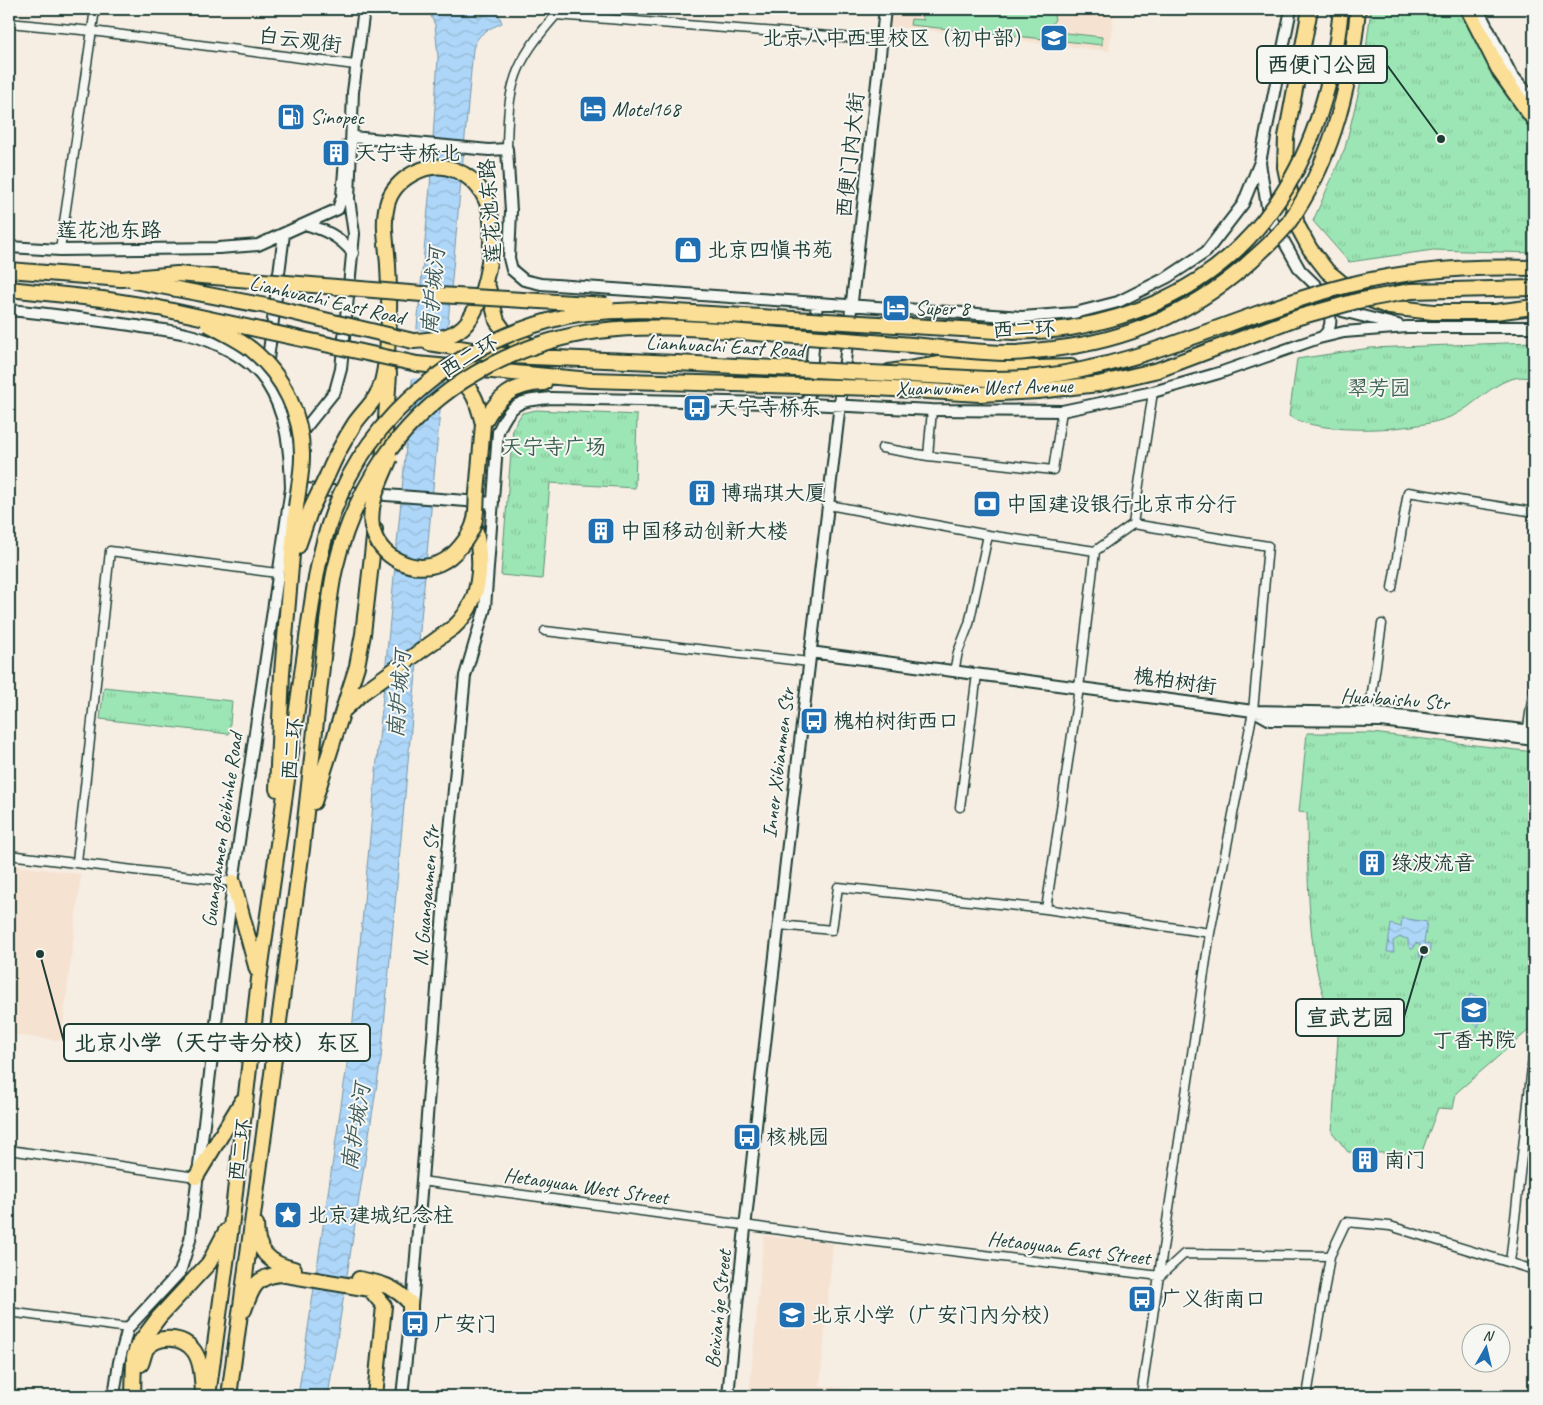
<svg xmlns="http://www.w3.org/2000/svg" width="1543" height="1405" viewBox="0 0 1543 1405" font-family="Caveat,'LXGW WenKai TC',sans-serif">
<defs>
<pattern id="park-tufts" width="24" height="20" patternUnits="userSpaceOnUse" patternTransform="scale(1.25)"><rect width="24" height="20" fill="#9ce5b4"/><path d="M3 7l-1-3M5 7V3M7 7l1-3M15 17l-1-3M17 17v-4M19 17l1-3" fill="none" stroke="#86c59b"/></pattern>
<pattern id="water-waves" width="16" height="10" patternUnits="userSpaceOnUse" patternTransform="scale(1.25)"><rect width="16" height="10" fill="#aed6f8"/><path d="M0 5q4-4 8 0t8 0" fill="none" stroke="#95b9d5"/></pattern>
</defs>
<rect width="100%" height="100%" fill="#f6ede3"/>
<filter id="ink" filterUnits="userSpaceOnUse"><feTurbulence type="fractalNoise" baseFrequency=".02" numOctaves="2"/><feDisplacementMap in="SourceGraphic" scale="10" xChannelSelector="R" yChannelSelector="G"/><feConvolveMatrix kernelMatrix="1 2 1 2 8 2 1 2 1" color-interpolation-filters="sRGB"/></filter>
<g filter="url(#ink)">
<path fill="#f6e2d0" d="M889 9H1114L1109 51 887 26Z
M9 865 81 874 61 1041 9 1034Z
M764 1236 833 1243 820 1386 842 1388V1396H749Z"/>
<path fill="#9ce5b4" stroke="#5e9174" d="M921 9H1052L1055 19 1048 31 1102 37V45L910 25 911 19 924 20 920 14Z"/>
<path fill="url(#park-tufts)" stroke="#5e9174" d="M1371 9H1464L1493 78 1534 130V253L1433 250 1349 262 1313 221 1345 148 1363 74Z
M1534 342V379C1529 378 1521 376 1515 378 1491 383 1473 408 1450 417 1416 431 1320 436 1289 416L1297 359 1370 348Z
M536 410 637 415 635 488 550 483 542 579 501 575 513 428 522 413Z
M104 687 232 701 229 734 100 719Z
M1307 733H1372L1534 752V1029H1530L1456 1093 1453 1109 1438 1108 1421 1154 1348 1152 1332 1132 1339 1021C1305 991 1308 859 1307 813L1299 812Z"/>
<path fill="url(#water-waves)" stroke="#7599aa" d="M428 9H475V14L478 17 497 10 502 23C489 29 477 33 473 49L381 1058 328 1396H298L352 1031 430 187 438 57 435 25Z
M1402 918 1427 922 1424 943 1430 945V950L1425 959 1419 956 1420 944 1415 943 1414 948 1411 949 1408 945V939L1400 937 1393 941 1394 952H1387L1391 924 1401 927Z
M1470 994 1490 1001 1489 1005 1480 1009 1472 1004 1466 1006Z
M1474 1008 1476 1014 1480 1013 1481 1017 1478 1027 1475 1023 1463 1020 1466 1009Z"/>
<path fill="#f6ede3" d="M415 329 449 337 445 380 410 378Z"/>
<g fill="none" stroke-linecap="round" stroke-linejoin="round">
<defs>
<path id="street" d="M556 15 881 40
M9 23 92 31 355 65
M507 149C508 84 513 64 556 15
M60 250 95 9
M882 448 928 456 1053 470 1062 411
M928 456 932 410
M829 505 988 535 1095 551 1133 524 1268 546 1253 711 1210 933 1141 1396
M1133 524 1153 392
M1392 588 1408 492 1534 512
M545 631 809 662
M954 672 958 652 969 624 988 535
M1369 713 1382 624
M1527 734 1534 686
M960 807 977 674
M9 855 233 882
M77 862 110 551 277 573
M1046 909 1079 688 1095 551
M779 925 832 930 838 887 1046 909 1210 933
M9 1150 196 1177
M421 1181 802 1233 1160 1276 1184 1254 1330 1256 1346 1222 1390 1226 1534 1270
M1510 1263 1533 1058
M9 1312 128 1328
M1307 1396 1330 1256"/>
<path id="secondary" d="M1478 9 1511 74 1534 100
M352 137 489 150 507 149 511 211 509 258 512 270 524 280 541 284 1022 317 1075 313 1118 302 1168 277 1206 252 1243 204 1260 162 1291 9
M1260 163 1268 213 1300 270 1342 311 1398 325
M305 224C325 230 339 236 353 253
M9 247 60 250 219 248 258 245 338 209 342 197 346 146
M9 310C52 314 94 320 137 326 153 329 170 330 186 334 213 340 250 358 266 382 287 414 290 451 291 488L233 882 190 1240 180 1272 128 1328 119 1362 114 1396
M1322 337C1334 328 1330 317 1329 303
M267 367 284 234
M808 404 817 303
M299 436 335 391 341 369 354 234 349 199 353 92 364 9
M292 488 493 503
M810 652 1253 711 1369 713 1534 731
M1256 712 1270 720 1381 721 1534 740
M402 1396 413 1295 447 861 465 676 485 608 498 432C511 401 520 401 551 398L808 404 932 410 1062 411 1153 392 1219 373 1319 338 1344 332 1407 327H1534
M728 1396C773 933 835 472 885 9"/>
<path id="highway" d="M1310 9 1286 137 1285 167 1297 225 1310 249 1327 271 1355 294 1389 307 1433 312H1495L1534 307
M1468 9 1500 72 1534 120
M9 270 121 279
M488 287 497 321 509 338 539 348
M9 289 102 299
M429 343 508 356 677 363
M417 364 590 380
M889 372 947 363 1038 368 1071 367
M453 376C473 385 478 404 483 424
M483 424C497 397 513 384 544 383
M383 464 389 373
M327 476C335 457 344 440 355 423 365 409 378 399 382 382 390 351 390 298 388 265 387 246 382 224 387 205 393 179 427 160 452 169 470 175 482 188 488 205 498 233 486 306 463 327 450 339 430 340 413 341
M298 546 311 509
M343 711 362 693 454 627C483 600 483 560 474 523
M277 789 282 673 296 507
M314 802 357 666 363 634 375 529
M233 882 257 970
M196 1177 242 1101
M256 1224C256 1250 269 1264 294 1269
M359 1279C380 1283 395 1286 410 1303V1316
M244 1310C252 1288 255 1277 280 1274L370 1289 384 1306 375 1396
M141 1364C143 1360 144 1353 146 1349 158 1334 183 1336 194 1351 202 1362 202 1380 203 1393
M133 1396 134 1357 138 1345 159 1317 209 1263 226 1231
M208 1396 232 1219 259 979 307 638
M229 1396 302 849 325 639"/>
</defs>
<use href="#street" stroke="#1f3d34" stroke-width="11"/>
<use href="#secondary" stroke="#1f3d34" stroke-width="14"/>
<use href="#highway" stroke="#1f3d34" stroke-width="18"/>
<use href="#street" stroke="#f6f6f2" stroke-width="8"/>
<use href="#secondary" stroke="#f6f6f2" stroke-width="10"/>
<use href="#highway" stroke="#fbdf96" stroke-width="14"/>
<defs>
<path id="highway-bridge" d="M121 279 177 274 422 294 607 305
M134 281 266 306 413 341
M102 299 159 308 417 364
M208 324C222 332 238 339 251 349 283 375 303 416 302 457 302 473 298 490 296 507
M677 363 987 379C1004 379 1020 379 1037 377 1145 366 1244 311 1349 285 1408 270 1474 266 1534 268
M590 380 876 388 980 394 1038 391 1098 384 1158 370 1299 317 1357 301 1411 291 1534 288
M390 458C381 480 368 503 372 527 378 557 413 575 440 563 454 557 470 537 474 523 477 514 476 502 477 493 479 470 481 447 483 424
M311 509 327 476
M307 638C313 596 318 553 333 513 370 411 463 340 567 316 591 311 617 311 642 310L1013 332C1032 331 1051 331 1070 328 1243 299 1324 175 1341 9
M325 639C328 615 330 591 335 569 353 492 397 424 463 381 556 322 637 323 742 332 799 336 855 341 912 345 944 348 978 353 1011 353 1024 353 1039 350 1053 349 1125 341 1189 314 1244 267 1259 253 1278 238 1289 222 1333 160 1351 83 1358 9"/>
</defs>
<use href="#highway-bridge" stroke="#1f3d34" stroke-width="18" stroke-linecap="butt"/>
<use href="#highway-bridge" stroke="#fbdf96" stroke-width="14"/>
</g>
</g>
<defs>
<symbol id="school-square" viewBox="-11 -11 22 22"><rect x="-9" y="-9" width="18" height="18" rx="4" fill="#1f6fb2" stroke="#f6f6f2"/><path d="M0-5L7-2L0 1L-7-2ZM-4 1L0 2.5L4 1V4Q0 6-4 4Z" fill="#fff"/></symbol>
<symbol id="hotel-square" viewBox="-11 -11 22 22"><rect x="-9" y="-9" width="18" height="18" rx="4" fill="#1f6fb2" stroke="#f6f6f2"/><path d="M-6-4.5h1.5V1H6V5H4.5V3h-9V5H-6ZM-4 0a1.8 1.8 0 1 1 3.6 0ZM.5 0V-2.5h3Q6-2.5 6 0Z" fill="#fff"/></symbol>
<symbol id="fuel-square" viewBox="-11 -11 22 22"><rect x="-9" y="-9" width="18" height="18" rx="4" fill="#1f6fb2" stroke="#f6f6f2"/><path d="M-5.5-6h7V0h2V4h1.3V-2.5L3-4.5l.8-.8L6-3V5H2.5V1h-1V6h-7ZM-4.2-4.7v3.2H.2V-4.7Z" fill="#fff"/></symbol>
<symbol id="building-square" viewBox="-11 -11 22 22"><rect x="-9" y="-9" width="18" height="18" rx="4" fill="#1f6fb2" stroke="#f6f6f2"/><path d="M-4-6H4V6H1V3H-1V6H-4ZM-2.5-4.3h1.7v1.8h-1.7ZM.8-4.3h1.7v1.8H.8ZM-2.5-1h1.7V.8h-1.7ZM.8-1h1.7V.8H.8Z" fill="#fff"/></symbol>
<symbol id="shop-square" viewBox="-11 -11 22 22"><rect x="-9" y="-9" width="18" height="18" rx="4" fill="#1f6fb2" stroke="#f6f6f2"/><path d="M-5-2.5h2.3a2.7 3.5 0 0 1 5.4 0H5L5.5 6h-11ZM-1.5-2.5h3a1.5 2.3 0 0 0-3 0Z" fill="#fff"/></symbol>
<symbol id="bus-square" viewBox="-11 -11 22 22"><rect x="-9" y="-9" width="18" height="18" rx="4" fill="#1f6fb2" stroke="#f6f6f2"/><path d="M-5-6H5V4H4V6H2V4H-2V6H-4V4H-5ZM-3.5-4V0h7V-4ZM-3.5 1.2v1.5H-2V1.2ZM2 1.2v1.5H3.5V1.2Z" fill="#fff"/></symbol>
<symbol id="bank-square" viewBox="-11 -11 22 22"><rect x="-9" y="-9" width="18" height="18" rx="4" fill="#1f6fb2" stroke="#f6f6f2"/><path d="M-6-4H6V4H-6ZM0-2.3a2.3 2.3 0 1 0 0 4.6a2.3 2.3 0 1 0 0-4.6Z" fill="#fff"/></symbol>
<symbol id="sight-square" viewBox="-11 -11 22 22"><rect x="-9" y="-9" width="18" height="18" rx="4" fill="#1f6fb2" stroke="#f6f6f2"/><path d="M0-6L1.8-2.2L6-1.7L2.9 1.2L3.7 5.4L0 3.3L-3.7 5.4L-2.9 1.2L-6-1.7L-1.8-2.2Z" fill="#fff"/></symbol>
</defs>
<g fill-rule="evenodd">
<use href="#school-square" x="1038" y="22" width="32" height="32"/>
<use href="#hotel-square" x="577" y="93" width="32" height="32"/>
<use href="#fuel-square" x="275" y="101" width="32" height="32"/>
<use href="#building-square" x="320" y="137" width="32" height="32"/>
<use href="#shop-square" x="672" y="234" width="32" height="32"/>
<use href="#hotel-square" x="880" y="292" width="32" height="32"/>
<use href="#bus-square" x="681" y="392" width="32" height="32"/>
<use href="#building-square" x="686" y="477" width="32" height="32"/>
<use href="#bank-square" x="971" y="488" width="32" height="32"/>
<use href="#building-square" x="585" y="515" width="32" height="32"/>
<use href="#bus-square" x="798" y="705" width="32" height="32"/>
<use href="#building-square" x="1356" y="847" width="32" height="32"/>
<use href="#school-square" x="1458" y="994" width="32" height="32"/>
<use href="#bus-square" x="731" y="1121" width="32" height="32"/>
<use href="#building-square" x="1349" y="1144" width="32" height="32"/>
<use href="#sight-square" x="272" y="1199" width="32" height="32"/>
<use href="#bus-square" x="1126" y="1283" width="32" height="32"/>
<use href="#school-square" x="776" y="1299" width="32" height="32"/>
<use href="#bus-square" x="399" y="1308" width="32" height="32"/>
</g>
<g text-anchor="middle" dominant-baseline="central" stroke-width="4" stroke-linejoin="round" paint-order="stroke">
<g font-size="21" fill="#1f3d34" stroke="#f6f6f2" text-anchor="start">
<text x="1035" y="38" text-anchor="end">北京八中西里校区（初中部）</text>
<text x="612" y="109">Motel168</text>
<text x="310" y="117">Sinopec</text>
<text x="355" y="153">天宁寺桥北</text>
<text x="707" y="250">北京四慎书苑</text>
<text x="915" y="308">Super 8</text>
<text x="716" y="408">天宁寺桥东</text>
<text x="721" y="493">博瑞琪大厦</text>
<text x="1006" y="504">中国建设银行北京市分行</text>
<text x="620" y="531">中国移动创新大楼</text>
<text x="833" y="721">槐柏树街西口</text>
<text x="1391" y="863">绿波流音</text>
<text x="1474" y="1040" text-anchor="middle">丁香书院</text>
<text x="766" y="1137">核桃园</text>
<text x="1384" y="1160">南门</text>
<text x="307" y="1215">北京建城纪念柱</text>
<text x="1161" y="1299">广义街南口</text>
<text x="811" y="1315">北京小学（广安门内分校）</text>
<text x="434" y="1324">广安门</text>
</g>
<g font-size="21" fill="#1f3d34" stroke="#f6f6f2">
<text transform="translate(300 40) rotate(7)">白云观街</text>
<text transform="translate(850 155) rotate(-84)">西便门内大街</text>
<text transform="translate(490 211) rotate(-94)">莲花池东路</text>
<text x="109" y="230">莲花池东路</text>
<text transform="translate(327 300) rotate(13)">Lianhuachi East Road</text>
<text transform="translate(1024 329) rotate(-2)">西二环</text>
<text transform="translate(725 346) rotate(3)">Lianhuachi East Road</text>
<text transform="translate(469 356) rotate(-31)">西二环</text>
<text transform="translate(984 387) rotate(-1)">Xuanwumen West Avenue</text>
<text transform="translate(1175 681) rotate(8)">槐柏树街</text>
<text transform="translate(1395 699) rotate(4)">Huaibaishu Str</text>
<text transform="translate(292 749) rotate(-84)">西二环</text>
<text transform="translate(778 763) rotate(-83)">Inner Xibianmen Str</text>
<text transform="translate(222 830) rotate(-82)">Guanganmen Beibinhe Road</text>
<text transform="translate(426 896) rotate(-85)">N. Guanganmen Str</text>
<text transform="translate(240 1150) rotate(-82)">西二环</text>
<text transform="translate(586 1186) rotate(8)">Hetaoyuan West Street</text>
<text transform="translate(1069 1248) rotate(7)">Hetaoyuan East Street</text>
<text transform="translate(718 1309) rotate(-84)">Beixian'ge Street</text>
</g>
<g font-size="21" fill="#385f4e" stroke="#f6f6f2">
<text x="1379" y="388">翠芳园</text>
<text x="554" y="447">天宁寺广场</text>
</g>
<g font-size="22" font-style="italic" fill="#3c5c5b" stroke="#f6f6f2">
<text transform="translate(433 291) rotate(-85)">南护城河</text>
<text transform="translate(399 694) rotate(-85)">南护城河</text>
<text transform="translate(356 1127) rotate(-81)">南护城河</text>
</g>
</g>
<path fill="none" stroke="#1f3d34" stroke-width="2" d="M1441 139L1387 65M1424 950L1404 1017M40 954L64 1042"/>
<g fill="#1f3d34" stroke="#f6f6f2" stroke-width="2">
<circle cx="1441" cy="139" r="5"/>
<circle cx="1424" cy="950" r="5"/>
<circle cx="40" cy="954" r="5"/>
</g>
<g fill="#f6f6f2" stroke="#1f3d34" stroke-width="2">
<rect x="1257" y="46" width="130" height="37" rx="5"/>
<rect x="1296" y="999" width="108" height="37" rx="5"/>
<rect x="64" y="1024" width="306" height="37" rx="5"/>
</g>
<g font-size="22" text-anchor="middle" font-weight="bold" fill="#1f3d34">
<text x="1322" y="72">西便门公园</text>
<text x="1350" y="1025">宣武艺园</text>
<text x="217" y="1050">北京小学（天宁寺分校）东区</text>
</g>
<rect width="1543" height="1405" fill="none" stroke="#f6f6f2" stroke-width="30"/>
<rect x="15" y="15" width="1513" height="1375" fill="none" stroke="#1f3d34" stroke-width="2" filter="url(#ink)"/>
<g transform="translate(1486 1348) rotate(8)"><circle r="24" fill="#f6f6f2" stroke="#a0aca6"/>
<path d="M0-4L9 19L0 12L-9 19Z" fill="#1f6fb2"/>
<text y="-8" font-size="14" font-weight="bold" text-anchor="middle" fill="#1f3d34">N</text>
</g>
</svg>
